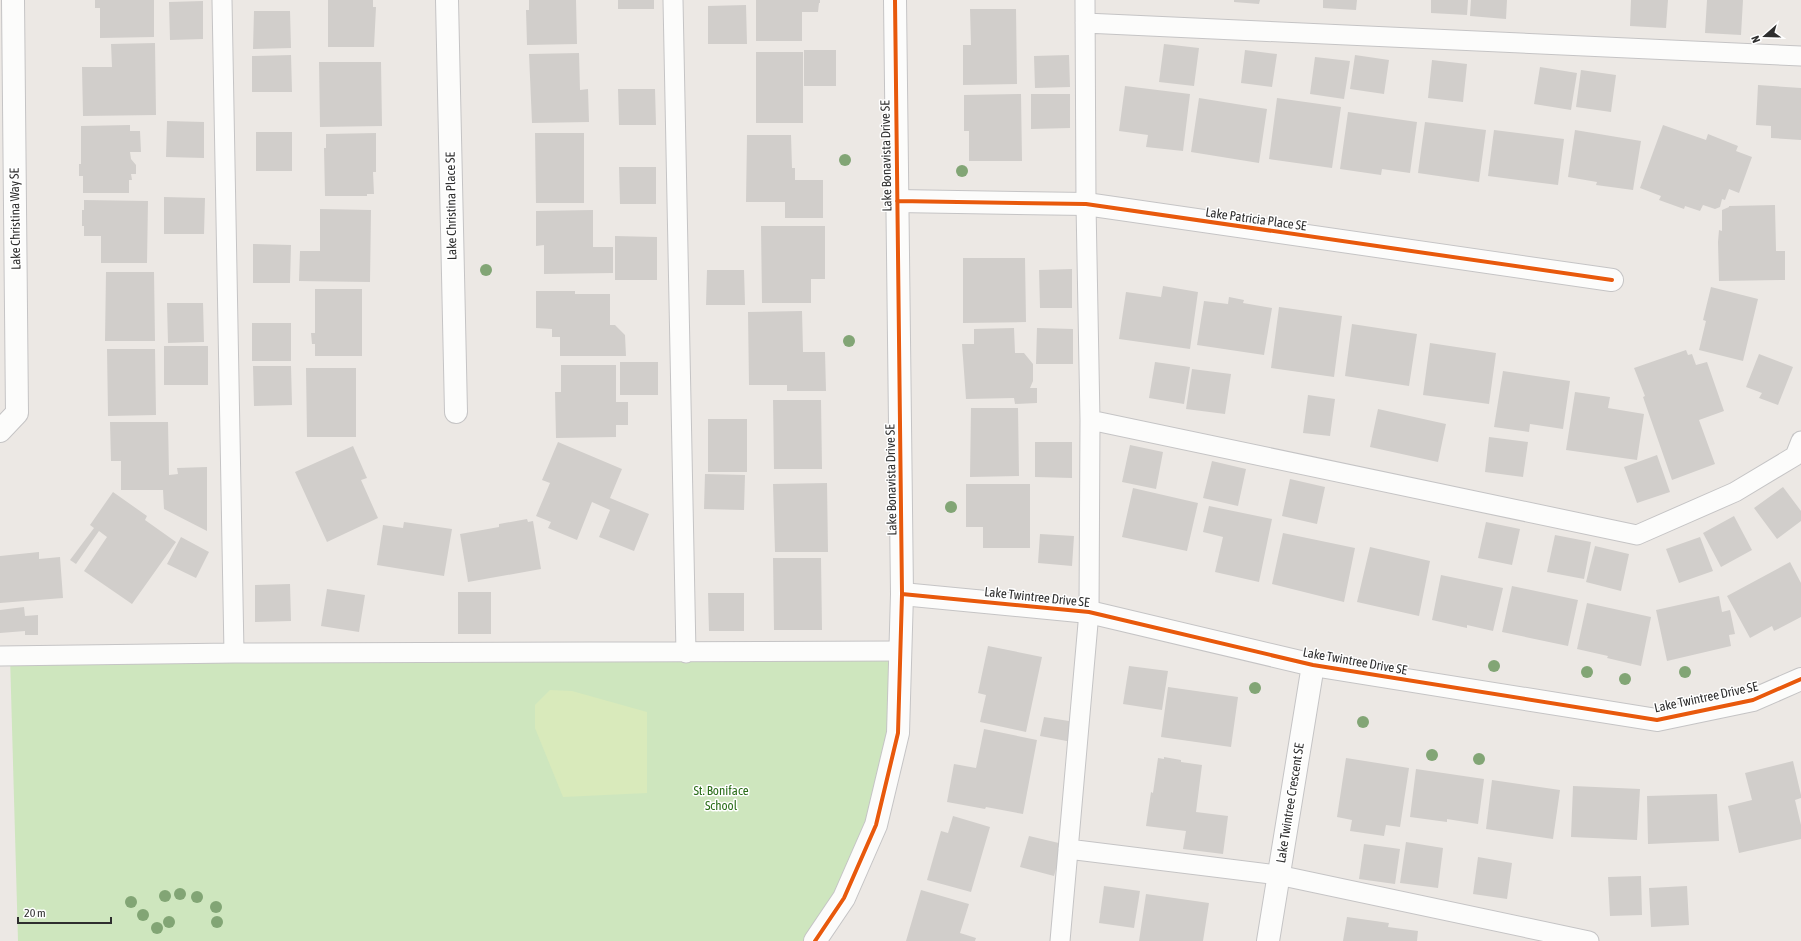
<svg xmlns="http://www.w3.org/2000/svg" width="1801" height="941" viewBox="0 0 1801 941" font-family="'Asap Condensed',sans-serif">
<rect width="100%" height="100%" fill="#ece8e4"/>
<path fill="#cee6be" d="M901 651 876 825 815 941H18L10 656Z"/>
<path fill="#d9eabb" d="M550 690 572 691 647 712V793L563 797 535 728V705Z"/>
<path fill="#d1cecb" d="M95 0H154V37L100 38V8H95Z
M328 0H373V7H376L374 47H328Z
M529 0H576L577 44 527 45 526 10H529Z
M618 0H654V9H618Z
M756 0H820V3H819L818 12H802V41H756Z
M1234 0H1260L1259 4 1234 2Z
M1323 0H1357L1356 10 1323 8Z
M1431 0H1468L1467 15 1431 13Z
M1471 0H1507L1506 19 1470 16Z
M1631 0H1668L1666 28 1630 26Z
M1707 0H1743L1741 35 1705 33Z
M203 1V39L170 40 169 2Z
M746 5 747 44H708V6Z
M970 9H1016L1017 84 963 85V45H971Z
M254 11H290L291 48 253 49Z
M155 43 156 115 83 116 82 67H112L111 44Z
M1164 44 1199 48 1194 86 1159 82Z
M804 50H836V86H804Z
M1245 50 1277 54 1272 87 1241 83Z
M756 52H803V123H756Z
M579 53 580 90 588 89 589 122 532 123 529 54Z
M291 55 292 92H252V56Z
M1069 55 1070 87 1035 88 1034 56Z
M1355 55 1389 60 1384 94 1350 89Z
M1315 57 1350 61 1344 99 1310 94Z
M1432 60 1467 64 1463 102 1428 98Z
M319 62H381L382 126 320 127Z
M1540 67 1577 73 1571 110 1534 104Z
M1581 70 1616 75 1611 112 1576 107Z
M1758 85 1801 88V140L1771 138V126L1756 125Z
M1125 86 1190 94 1183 151 1146 147 1148 135 1119 131Z
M618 89H655L656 125H619Z
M1021 94 1022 161H969V131H964V95Z
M1031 94H1070V128L1031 129Z
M1199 98 1267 109 1259 163 1191 152Z
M1277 98 1341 107 1332 168 1269 159Z
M1348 112 1417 122 1410 173 1382 169 1381 175 1340 169Z
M167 121 204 122V158L166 157Z
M1425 122 1486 130 1479 182 1418 173Z
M130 125V131H140L141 152H130L131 159 136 165V174H131L132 180H129V193H83V176H79V164H81V126Z
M1663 125 1706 140 1708 134 1738 146 1736 151 1752 157 1739 193 1729 189 1725 200 1722 199 1720 207 1715 209 1703 205 1700 211 1685 206 1684 209 1659 200 1661 196 1640 188Z
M1494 130 1564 139 1558 185 1488 176Z
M1575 130 1641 141 1633 190 1596 185 1597 182 1568 177Z
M256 132H292V171H256Z
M376 133V172H373L374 194H367V196H325L324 148H326V134Z
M535 133H584V203H536Z
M747 135H791L792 168H795V180H823V218H785V202H746Z
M619 167H656V204H620Z
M164 197 205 198 204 234H164Z
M84 200 148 201 147 263H101V236H84V226H82V210H84Z
M1775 205 1776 251H1785V280L1719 281 1718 242 1719 230 1722 231V210L1729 207V206Z
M320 209 371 210 370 282 299 281 300 251H320Z
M593 210V247H613V273L544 274V245L536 246V211Z
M761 226H825V279H811V303H762Z
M615 236 657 237V280H615Z
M253 244 291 245 290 283H253Z
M963 258H1025L1026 322 963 323Z
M1072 269V308H1040L1039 270Z
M707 270H744L745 305H706Z
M106 272H154L155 341H105Z
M1163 286 1198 292 1190 349 1119 339 1126 292 1161 297Z
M1711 287 1758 299 1743 361 1699 350 1706 321 1703 320Z
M315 289H362V356H315V344H312L311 333H315Z
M536 291H575V294H610V325H615L625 335 626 356H560V337H552V329L536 328Z
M1229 297 1244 300 1243 303 1272 308 1264 355 1197 345 1204 301 1228 304Z
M167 303H203L204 342 168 343Z
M1279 307 1342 316 1334 377 1271 368Z
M802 311 803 352H825L826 391H787V385H749L748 312Z
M252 323H291V361H252Z
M1352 324 1417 334 1409 386 1345 376Z
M1014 328 1015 353H1024L1033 364V381L1030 388H1037V403L1015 404 1014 398 966 399 962 344H974V329Z
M1037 328 1073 329V364H1036Z
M1430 343 1496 353 1489 404 1423 395Z
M164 346H208V385H164Z
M107 349H155L156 415 108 416Z
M1686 350 1688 355 1692 354 1696 365 1707 362 1724 411 1699 420 1715 464 1672 480 1643 397 1645 396 1634 368Z
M1759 354 1793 367 1778 405 1759 398 1762 393 1746 387Z
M620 362H658V395H620Z
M1155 362 1190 367 1184 404 1149 398Z
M561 365H616V402H628V425H616V437L556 438 555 392H561Z
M253 366H291L292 405 254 406Z
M306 368H356V437H307Z
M1192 369 1231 374 1225 414 1186 409Z
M1503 371 1570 381 1563 429 1530 424 1529 432 1494 427Z
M1575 392 1610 397 1608 408 1644 414 1637 460 1566 450Z
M1308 395 1335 399 1330 436 1303 433Z
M773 400H821L822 469H774Z
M971 408H1018L1019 476 970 477Z
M1378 409 1446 424 1438 462 1370 447Z
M708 419H747V472H708Z
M110 422H168L169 475 178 474 177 468 207 467V531L164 509 163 490H121V461H111Z
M1489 437 1528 442 1523 477 1485 472Z
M558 442 622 469 610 498 649 514 634 551 599 537 610 510 592 502 577 540 548 528 551 522 536 516 550 483 542 480Z
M1035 442H1072V478L1035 477Z
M1130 445 1163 452 1156 489 1122 482Z
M353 446 367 478 361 480 378 518 327 542 295 472Z
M1657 455 1670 492 1637 503 1624 467Z
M1212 461 1246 469 1238 506 1203 498Z
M705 474 745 475 744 510 704 509Z
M1290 479 1325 487 1317 524 1282 516Z
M827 483 828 552H775L773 484Z
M966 484H1030V548H983V527H966Z
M1783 487 1801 511V521L1777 539 1754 508Z
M1133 488 1198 503 1187 551 1122 537Z
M113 492 147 516 145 520 176 542 132 604 84 571 107 537 99 531 76 564 70 560 94 528 90 525Z
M1209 506 1272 519 1259 582 1215 572 1223 537 1203 532Z
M1734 516 1752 550 1721 567 1703 533Z
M527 519 528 522 533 521 541 569 468 582 460 534 499 527V524Z
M404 522 452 529 444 576 377 565 383 525 403 528Z
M1486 522 1520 529 1512 565 1478 558Z
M1283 533 1355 548 1344 602 1272 584Z
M1040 534 1074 536 1072 566 1038 563Z
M1555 535 1591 542 1584 579 1547 572Z
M181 537 209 552 196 578 167 564Z
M1700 537 1713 571 1679 583 1666 549Z
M1595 546 1629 554 1621 591 1586 582Z
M1370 547 1430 561 1419 616 1357 602Z
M39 552V559L60 557 63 598 0 603V556Z
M773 558H821L822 630H774Z
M1790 562 1801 583V617L1774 631 1772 626 1750 638 1727 596Z
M1441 575 1503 588 1493 631 1467 625V628L1432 620Z
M290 584 291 621 255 622V585Z
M1512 586 1578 600 1568 646 1502 632Z
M327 589 365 595 359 632 321 626Z
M458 592H491V634H458Z
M708 593H744V631H709Z
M1719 596 1722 612 1730 610 1735 634 1729 635 1731 646 1667 661 1656 610Z
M1587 603 1651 617 1641 666 1607 658 1608 656 1577 649Z
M24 607 25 616 38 615V635H25V631L0 633V610Z
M988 646 1042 657 1026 732 980 722 986 695 978 693Z
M1129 666 1168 671 1162 710 1123 704Z
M1168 687 1238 697 1231 747 1161 737Z
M1044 717 1075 722 1072 742 1040 736Z
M984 729 1037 740 1023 814 986 807 985 809 947 802 954 764 976 768Z
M1164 757 1181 760V762L1202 765 1196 812 1228 816 1223 854 1183 849 1186 831 1146 826 1151 792 1153 793 1158 758 1164 759Z
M1346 758 1409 768 1400 827 1386 825 1384 836 1350 831 1352 820 1337 817Z
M1793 761 1801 795V798L1795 800 1801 825V839L1739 853 1728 806 1752 800 1745 773Z
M1416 769 1484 779 1478 824 1447 819V822L1410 817Z
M1492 780 1560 790 1553 839 1486 829Z
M1573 786 1640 789 1637 840 1571 837Z
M1717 794 1719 841 1648 844 1647 796Z
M953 816 990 827 971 892 927 880 941 831 948 833Z
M1029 836 1063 844 1054 876 1020 867Z
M1406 842 1443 848 1438 888 1400 883Z
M1364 844 1400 849 1395 884 1359 879Z
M1478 857 1512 863 1507 899 1473 894Z
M1641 876 1642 915 1610 916 1608 877Z
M1104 886 1140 891 1134 928 1099 923Z
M1687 886 1689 925 1651 927 1649 888Z
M921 890 969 904 960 933 976 938 975 941H906Z
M1146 894 1209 903 1203 941H1139Z
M1347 917 1389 923 1388 927 1418 931 1417 941H1343Z"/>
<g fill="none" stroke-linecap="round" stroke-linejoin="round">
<defs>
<path id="lane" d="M222 0 234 653
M673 0 686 653
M1085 23 1801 56
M1090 420 1637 535 1735 492 1795 456 1801 441
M0 656 234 653 901 651
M1068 849 1278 875 1589 941
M1060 941 1089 612 1090 420 1086 204 1085 0"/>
<path id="street" d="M447 0 456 412
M897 201 1086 204 1612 280
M0 431 17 413 13 0
M902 594 1089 612 1313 665 1657 720 1753 700 1801 679
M1268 941 1313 665"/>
<path id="secondary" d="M815 941 844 898 876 825 898 733 902 594 895 0"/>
</defs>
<use href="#lane" stroke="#c5c4c5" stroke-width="21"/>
<use href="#street" stroke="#c5c4c5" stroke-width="24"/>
<use href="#secondary" stroke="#c5c4c5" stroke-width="24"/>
<use href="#lane" stroke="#fcfcfb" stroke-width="19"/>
<use href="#street" stroke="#fcfcfb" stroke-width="22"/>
<use href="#secondary" stroke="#fcfcfb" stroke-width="22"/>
<defs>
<path id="cycleway" d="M897 201 1086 204 1612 280
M902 594 1089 612 1313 665 1657 720 1753 700 1801 679
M815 941 844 898 876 825 898 733 902 594 895 0"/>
</defs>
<use href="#cycleway" stroke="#fff" stroke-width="6"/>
<use href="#cycleway" stroke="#e8590c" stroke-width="4"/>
</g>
<g fill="#82a575">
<circle cx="845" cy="160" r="6"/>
<circle cx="962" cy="171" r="6"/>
<circle cx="486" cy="270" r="6"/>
<circle cx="849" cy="341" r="6"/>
<circle cx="951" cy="507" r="6"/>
<circle cx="1494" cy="666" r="6"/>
<circle cx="1587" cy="672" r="6"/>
<circle cx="1685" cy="672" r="6"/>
<circle cx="1625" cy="679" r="6"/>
<circle cx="1255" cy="688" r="6"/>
<circle cx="1363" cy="722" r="6"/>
<circle cx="1432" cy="755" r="6"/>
<circle cx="1479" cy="759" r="6"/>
<circle cx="180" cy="894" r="6"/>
<circle cx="165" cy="896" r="6"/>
<circle cx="197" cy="897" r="6"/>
<circle cx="131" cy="902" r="6"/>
<circle cx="216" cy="907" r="6"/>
<circle cx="143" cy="915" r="6"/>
<circle cx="169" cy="922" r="6"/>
<circle cx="217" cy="922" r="6"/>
<circle cx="157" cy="928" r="6"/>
</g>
<g text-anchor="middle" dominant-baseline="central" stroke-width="3" stroke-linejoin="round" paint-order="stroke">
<g font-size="13" fill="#2e2e2e" stroke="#fff">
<text transform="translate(886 156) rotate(-91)">Lake Bonavista Drive SE</text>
<text transform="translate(451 206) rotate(-91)">Lake Christina Place SE</text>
<text transform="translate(15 219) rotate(-91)">Lake Christina Way SE</text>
<text transform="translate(1256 219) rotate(8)">Lake Patricia Place SE</text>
<text transform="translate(891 480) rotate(-91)">Lake Bonavista Drive SE</text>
<text transform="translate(1037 597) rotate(6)">Lake Twintree Drive SE</text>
<text transform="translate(1355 661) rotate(10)">Lake Twintree Drive SE</text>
<text transform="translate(1706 697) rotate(-12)">Lake Twintree Drive SE</text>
<text transform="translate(1290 803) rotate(-81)">Lake Twintree Crescent SE</text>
</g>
<g font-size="13" fill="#2c6e1b" stroke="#fff">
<text x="721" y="790">St. Boniface<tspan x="721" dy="15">School</tspan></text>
</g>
</g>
<g transform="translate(1765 36) rotate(250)" stroke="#ffffff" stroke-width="3" paint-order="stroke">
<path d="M0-3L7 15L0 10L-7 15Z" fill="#2e2e2e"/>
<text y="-6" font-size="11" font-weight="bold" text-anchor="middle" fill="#2e2e2e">N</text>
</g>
<path d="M18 917v6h93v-6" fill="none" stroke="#2e2e2e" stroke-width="2"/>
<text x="24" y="917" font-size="12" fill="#2e2e2e" stroke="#ffffff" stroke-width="3" paint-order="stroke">20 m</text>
</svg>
